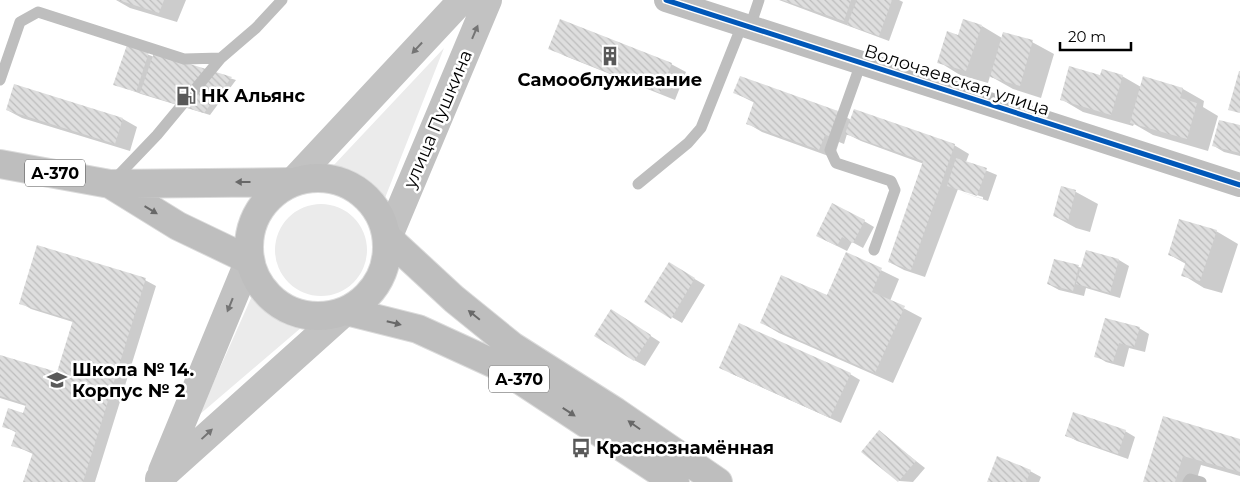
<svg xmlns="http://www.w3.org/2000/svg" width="1240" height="482" viewBox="0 0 1240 482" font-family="Montserrat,sans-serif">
<defs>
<pattern id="building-back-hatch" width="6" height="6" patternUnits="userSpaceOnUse" patternTransform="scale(1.25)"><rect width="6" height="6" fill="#dedede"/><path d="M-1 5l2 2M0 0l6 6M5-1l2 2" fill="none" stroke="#bdbdbd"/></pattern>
</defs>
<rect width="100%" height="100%" fill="#fff"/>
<path fill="#ebebeb" d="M444 48 385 198 351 174 332 167Z
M275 250a46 46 0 1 1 92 0a46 46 0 1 1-92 0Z
M252 296C266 314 281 319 302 327L199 415Z"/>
<path fill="#0003" d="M116 0H186L177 22 130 8Z
M779 0H899L903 2 889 41Z
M982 26 1002 38 1032 42 1054 54 1041 98 1013 89 990 76 988 83 960 75 939 62Z
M127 46 154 57 155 55 236 80 210 115 141 94 115 84Z
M550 48 671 64 686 72 675 100 565 56Z
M1122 76 1141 87 1183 89 1204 101 1203 107 1218 116 1208 151 1153 135 1134 124 1133 126 1083 112 1061 99 1101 77Z
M735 93 838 112 851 120 954 145 969 154 966 162 997 175 988 201 958 191 983 199V197L958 189 925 277 904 270 889 262 924 164 861 141 847 134 844 144 839 142 834 158 762 132 747 123 755 103Z
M7 110 123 119 137 127 130 151 22 118Z
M1240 127V156L1224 152 1214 146Z
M1062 188 1076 192 1098 204 1090 232 1076 228 1054 216Z
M864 221 874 227 863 248 852 242 846 253 899 279 890 301 922 318 893 383 779 333 762 323 827 296 847 251 827 241Z
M1216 231 1238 244 1222 293 1204 288 1183 275 1186 264 1170 255Z
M1087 251 1119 260 1129 266 1120 298 1086 288 1084 296 1059 290 1048 284 1055 260 1082 268Z
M669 264 705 285 682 323 646 302Z
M145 280 156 286 95 482H24L33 454 13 445 17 433 4 426 24 415 26 406 0 398V356L58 374 73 322 31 309 21 303Z
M622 317 660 342 645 366 634 360Z
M1139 328 1149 334 1145 352 1129 348 1124 367 1106 362 1096 356Z
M730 373 850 374 860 380 841 423Z
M1164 417 1240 440V476L1201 465 1196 482H1144Z
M1125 431 1135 437 1128 459 1077 441 1066 435Z
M879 432 925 468 913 482 899 481 863 451Z
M1030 471 1041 477 1039 482H988Z"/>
<path fill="url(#building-back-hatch)" d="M118 0H164L159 13Z
M782 0H851L844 21Z
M857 0H892L879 36 847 25Z
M560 19 672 63 660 93 548 49Z
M963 19 982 25 966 71 937 63 947 31 958 35Z
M1003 32 1033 40 1020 86 990 77Z
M127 45 149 52 136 92 113 85Z
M154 53 232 77 204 113 140 93Z
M1069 66 1100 75 1102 69 1123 75 1111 115 1060 100Z
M1239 71H1240V113L1228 110Z
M740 76 838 111 829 136 825 135 819 150 746 124 754 101 733 93Z
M1143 76 1183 88 1180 98 1197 103 1187 139 1130 123Z
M14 84 123 118 115 144 6 110Z
M854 109 955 144 911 270 888 262 923 161 845 134Z
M1219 120 1240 125V153L1212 146Z
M956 158 987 168 977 196 947 186Z
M1061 186 1076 190 1068 221 1053 216Z
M832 203 865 220 853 243 842 237 837 246 816 236Z
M1179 219 1217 230 1200 281 1181 276 1186 261 1168 255Z
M37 245 146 278 83 482H23L33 452 11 446 16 431 2 427 8 408 23 413 26 404 0 396V355L57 372 73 320 19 304Z
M1086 250 1119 259 1110 293 1076 284Z
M846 252 882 268 872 292 905 306 875 373 760 323 781 275 827 295Z
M1054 259 1079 265 1073 291 1047 284Z
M669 262 695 278 671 319 644 302Z
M611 309 651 335 634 361 594 336Z
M1105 318 1140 327 1134 347 1119 343 1113 362 1094 357Z
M739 323 851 373 830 418 719 368Z
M1073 412 1126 430 1118 454 1065 436Z
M1163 416 1240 439V472L1183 456 1175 482H1143Z
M879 430 916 461 898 482 861 452Z
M997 456 1031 470 1026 482H987Z"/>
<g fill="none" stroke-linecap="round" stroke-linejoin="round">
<defs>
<path id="trunk" d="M0 164 110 184 292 182
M249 247a69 69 0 1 1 138 0a69 69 0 1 1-138 0Z
M110 184 178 226 249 260
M388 238 454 299 512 346 616 412 718 482
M346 311 418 329 499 366 675 482"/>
</defs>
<use href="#trunk" stroke="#dbdbdb" stroke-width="30"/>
<path stroke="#bebebe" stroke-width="11" d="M750 27 759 0
M861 63 830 150 836 163 891 181 895 190 874 250
M0 80 20 22 38 12 184 59 221 58 256 28 282 0
M113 181 157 135 221 58
M638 184 688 143 701 128 742 25
M1188 482 1190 479 1201 482"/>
<path stroke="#bebebe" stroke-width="24" d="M666 0 1240 185"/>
<path stroke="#c2c2c2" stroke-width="28" d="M292 182 462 0
M388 238 488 0
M162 471 249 260
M159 479 346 311"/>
<use href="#trunk" stroke="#bebebe" stroke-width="28"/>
<defs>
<path id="cycleway" d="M666 0 1240 185"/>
</defs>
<use href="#cycleway" stroke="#fff" stroke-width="8"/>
<use href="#cycleway" stroke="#0057b8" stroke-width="5"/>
</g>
<defs><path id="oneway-solid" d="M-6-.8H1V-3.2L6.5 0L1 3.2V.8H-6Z" transform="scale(1.25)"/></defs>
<g fill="#747474">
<use href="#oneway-solid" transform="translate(475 32) rotate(-67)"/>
<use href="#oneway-solid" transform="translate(417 48) rotate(133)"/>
<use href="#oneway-solid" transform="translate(230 305) rotate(112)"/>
<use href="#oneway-solid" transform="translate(207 434) rotate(-43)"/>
</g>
<g fill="#686868">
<use href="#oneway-solid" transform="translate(243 182) rotate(-180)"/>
<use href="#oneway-solid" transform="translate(151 210) rotate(31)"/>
<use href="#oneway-solid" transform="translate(474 315) rotate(-141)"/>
<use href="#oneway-solid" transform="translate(394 323) rotate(14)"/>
<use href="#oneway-solid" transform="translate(569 412) rotate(33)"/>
<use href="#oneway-solid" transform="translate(634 425) rotate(-145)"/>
</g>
<defs>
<symbol id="building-bare" viewBox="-9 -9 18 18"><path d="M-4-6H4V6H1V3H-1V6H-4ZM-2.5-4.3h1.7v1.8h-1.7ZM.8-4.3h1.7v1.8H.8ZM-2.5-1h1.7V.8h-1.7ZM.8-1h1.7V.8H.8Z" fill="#595959" stroke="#fff" stroke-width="2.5" paint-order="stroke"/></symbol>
<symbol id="fuel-bare" viewBox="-9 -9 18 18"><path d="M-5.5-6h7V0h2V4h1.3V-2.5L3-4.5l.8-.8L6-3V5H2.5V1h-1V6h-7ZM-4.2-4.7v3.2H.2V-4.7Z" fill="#595959" stroke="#fff" stroke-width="2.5" paint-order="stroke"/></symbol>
<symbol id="school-bare" viewBox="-9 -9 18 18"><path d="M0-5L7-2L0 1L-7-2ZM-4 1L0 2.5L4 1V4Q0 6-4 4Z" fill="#595959" stroke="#fff" stroke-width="2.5" paint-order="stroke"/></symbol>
<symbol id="bus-bare" viewBox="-9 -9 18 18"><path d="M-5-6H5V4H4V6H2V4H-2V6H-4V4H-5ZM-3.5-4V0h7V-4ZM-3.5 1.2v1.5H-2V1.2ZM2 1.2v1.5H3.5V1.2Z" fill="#595959" stroke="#fff" stroke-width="2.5" paint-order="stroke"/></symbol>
</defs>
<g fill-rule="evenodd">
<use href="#building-bare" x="596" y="42" width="28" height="28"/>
<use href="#fuel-bare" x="172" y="82" width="28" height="28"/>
<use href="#school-bare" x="43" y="366" width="28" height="28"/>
<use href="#bus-bare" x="567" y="434" width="28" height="28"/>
</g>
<g text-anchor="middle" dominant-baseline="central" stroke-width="5" stroke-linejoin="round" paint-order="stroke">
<g fill="#fff" stroke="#4c4c4c" stroke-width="1">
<rect x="25" y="159.5" width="60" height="27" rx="4"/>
<rect x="489" y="365.5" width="60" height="27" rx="4"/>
</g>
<g font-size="16" font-weight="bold" fill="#000">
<text x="55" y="173">А-370</text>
<text x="519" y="379">А-370</text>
</g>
<g font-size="18" font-weight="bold" fill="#000" stroke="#fff" text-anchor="start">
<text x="610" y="80" text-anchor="middle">Самооблуживание</text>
<text x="201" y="96">НК Альянс</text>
<text x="72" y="370">Школа № 14.<tspan x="72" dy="21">Корпус № 2</tspan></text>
<text x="596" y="448">Краснознамённая</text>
</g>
<g font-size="18" fill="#000" stroke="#fff">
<text transform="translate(957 80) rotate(18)">Волочаевская улица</text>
<text transform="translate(438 119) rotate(-67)">улица Пушкина</text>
</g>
</g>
<path d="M1060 42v8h71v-8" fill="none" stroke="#000000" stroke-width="2.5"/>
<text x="1068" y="42" font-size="15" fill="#000000" stroke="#ffffff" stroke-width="4" paint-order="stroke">20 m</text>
</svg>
